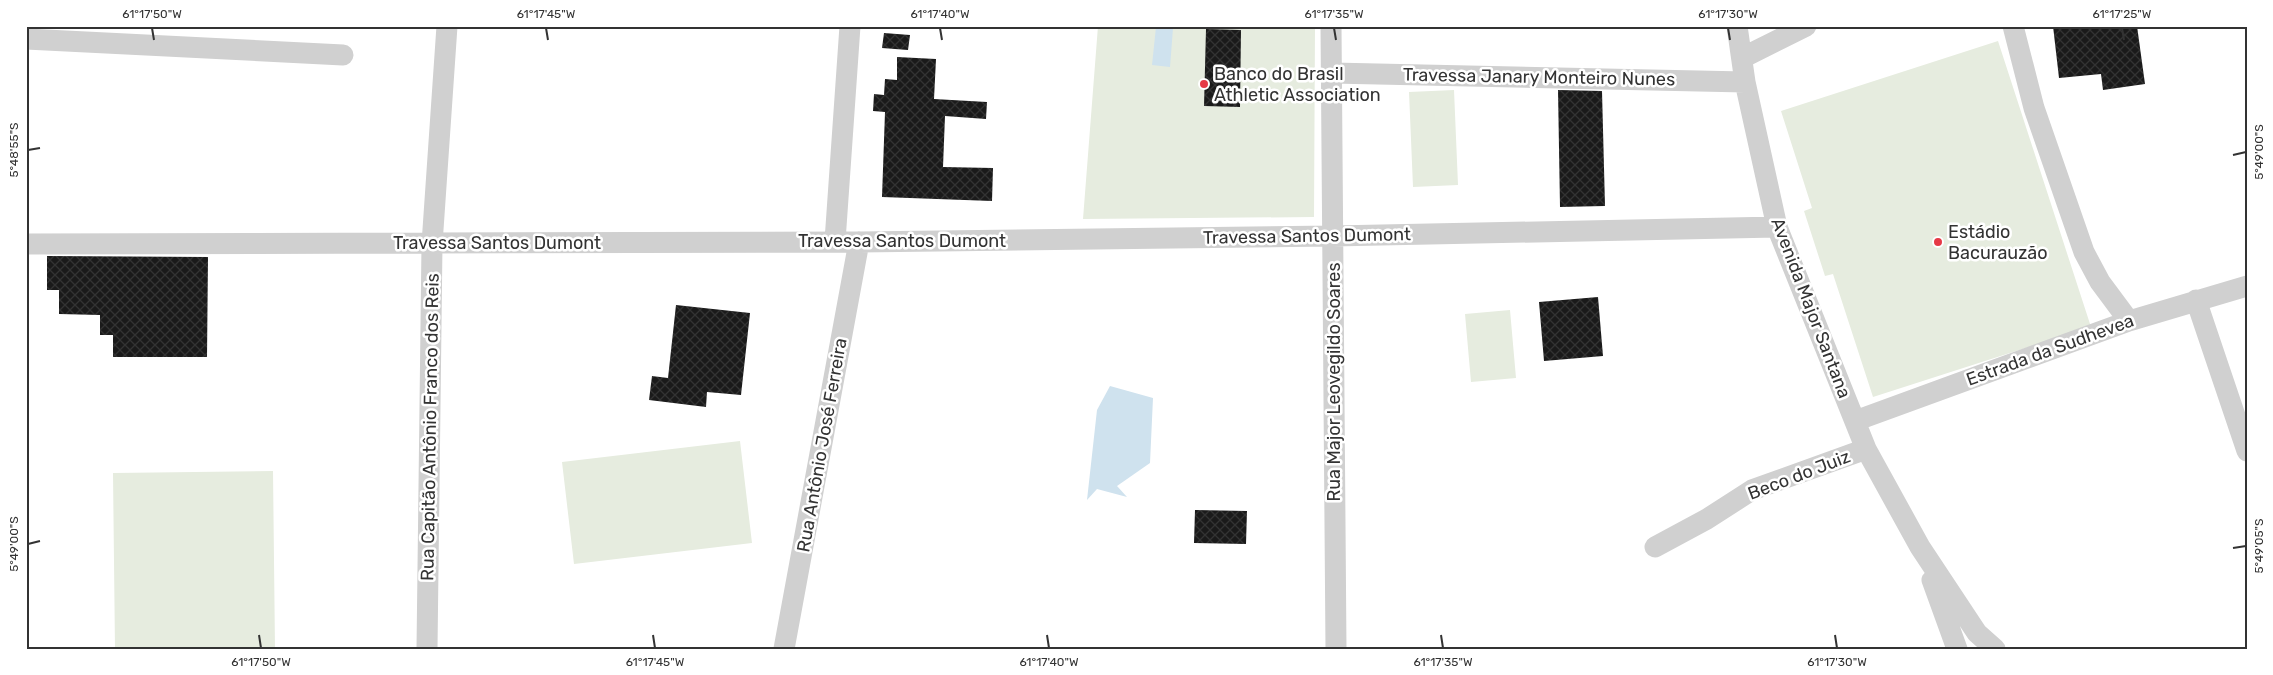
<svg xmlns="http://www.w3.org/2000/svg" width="2273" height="675" viewBox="0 0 2273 675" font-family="Rubik,sans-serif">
<defs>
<pattern id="building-cross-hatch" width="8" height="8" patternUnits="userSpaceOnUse" patternTransform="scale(1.25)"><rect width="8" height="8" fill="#1a1a1a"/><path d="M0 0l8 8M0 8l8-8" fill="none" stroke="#333"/></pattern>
</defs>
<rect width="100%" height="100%" fill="#fff"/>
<path fill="#e6ecdf" d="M1098 26H1315L1314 217 1083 219Z
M1998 41 2091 327 1873 397 1833 274 1825 276 1804 211 1812 208 1781 111Z
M1454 90 1458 185 1413 187 1409 92Z
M1510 310 1516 378 1471 382 1465 314Z
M740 441 752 543 574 564 562 462Z
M273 471 275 649H115L113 473Z"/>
<path fill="#cfe2ee" d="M1156 27 1173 28 1170 67 1152 65Z
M1110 386 1153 398 1150 463 1117 486 1127 497 1097 489 1087 500 1097 410Z"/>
<path fill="url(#building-cross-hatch)" d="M2053 26H2137L2145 84 2103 90 2101 74 2059 78Z
M1206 29 1241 30 1240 107 1204 106Z
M884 33 910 35 908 50 882 48Z
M897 57 936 59 934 99 987 102 986 119 945 116 943 167 993 168 992 201 882 197 885 112 873 111 874 94 884 95 885 79 897 80Z
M1558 90 1602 91 1605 206 1560 207Z
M47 256 208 257 207 357H113V335H100V315L59 314V290H47Z
M1598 297 1603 356 1544 361 1539 302Z
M676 305 750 313 741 395 707 392 706 407 649 400 652 376 668 378Z
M1195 510 1247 511 1246 544 1194 543Z"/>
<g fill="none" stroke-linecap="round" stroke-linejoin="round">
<path stroke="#d0d0d0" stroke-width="21" d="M1331 26 1336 649
M1737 26 1745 82 1777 227 1866 449 1920 547 1977 633 1995 649
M2013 26 2034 108 2084 252 2100 282 2129 321
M26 39 343 55
M1742 58 1806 26
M1332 73 1745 82
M835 241 850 26
M26 244 859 242 1333 236 1777 227
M2196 300 2247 451
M1855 421 2129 321 2247 286
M1655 547 1707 519 1752 490 1866 449
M1932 580 1957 649
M427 649 432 244 447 26
M784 649 859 242"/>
</g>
<path fill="none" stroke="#333" stroke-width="2" d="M152 28 154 40M546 28 548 40M940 28 942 40M1334 28 1336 40M1728 28 1730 40M2122 28 2124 40M28 150 40 148M2233 155 2246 152M28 544 40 541M2233 548 2246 546M259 635 261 648M653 635 655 648M1047 635 1049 648M1441 635 1443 648M1835 635 1837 648"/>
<g fill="#e63946" stroke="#fff" stroke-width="2">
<circle cx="1204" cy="84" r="5"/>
<circle cx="1938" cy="242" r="5"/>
</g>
<g text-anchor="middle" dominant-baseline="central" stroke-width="5" stroke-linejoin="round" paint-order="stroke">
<g font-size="18" fill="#333" stroke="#fff" text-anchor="start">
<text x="1214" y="74">Banco do Brasil<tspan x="1214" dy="21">Athletic Association</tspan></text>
<text x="1948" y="232">Estádio<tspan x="1948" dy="21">Bacurauzão</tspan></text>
</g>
<g font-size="18" fill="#333" stroke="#fff">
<text transform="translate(1539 77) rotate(1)">Travessa Janary Monteiro Nunes</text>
<text transform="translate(1307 236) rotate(-1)">Travessa Santos Dumont</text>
<text x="902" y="241">Travessa Santos Dumont</text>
<text x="497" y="243">Travessa Santos Dumont</text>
<text transform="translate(1811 308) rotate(69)">Avenida Major Santana</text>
<text transform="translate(2050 350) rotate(-20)">Estrada da Sudhevea</text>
<text transform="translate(1334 382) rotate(-90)">Rua Major Leovegildo Soares</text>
<text transform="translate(430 427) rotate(-89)">Rua Capitão Antônio Franco dos Reis</text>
<text transform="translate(822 445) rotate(-80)">Rua Antônio José Ferreira</text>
<text transform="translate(1799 475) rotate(-21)">Beco do Juiz</text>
</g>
</g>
<rect width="2273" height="675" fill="none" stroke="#ffffff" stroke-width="55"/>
<rect x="28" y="28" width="2218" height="620" fill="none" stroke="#333" stroke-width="2"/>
<g font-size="12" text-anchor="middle" fill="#333">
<text x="152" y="18">61°17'50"W</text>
<text x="546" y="18">61°17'45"W</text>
<text x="940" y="18">61°17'40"W</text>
<text x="1334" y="18">61°17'35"W</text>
<text x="1728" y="18">61°17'30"W</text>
<text x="2122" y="18">61°17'25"W</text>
<text transform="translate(14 150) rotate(-90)" y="4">5°48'55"S</text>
<text transform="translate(2259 152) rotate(-90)" y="4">5°49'00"S</text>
<text transform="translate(14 544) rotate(-90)" y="4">5°49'00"S</text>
<text transform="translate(2259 546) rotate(-90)" y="4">5°49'05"S</text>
<text x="261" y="666">61°17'50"W</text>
<text x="655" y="666">61°17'45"W</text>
<text x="1049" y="666">61°17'40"W</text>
<text x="1443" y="666">61°17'35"W</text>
<text x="1837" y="666">61°17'30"W</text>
</g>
</svg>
